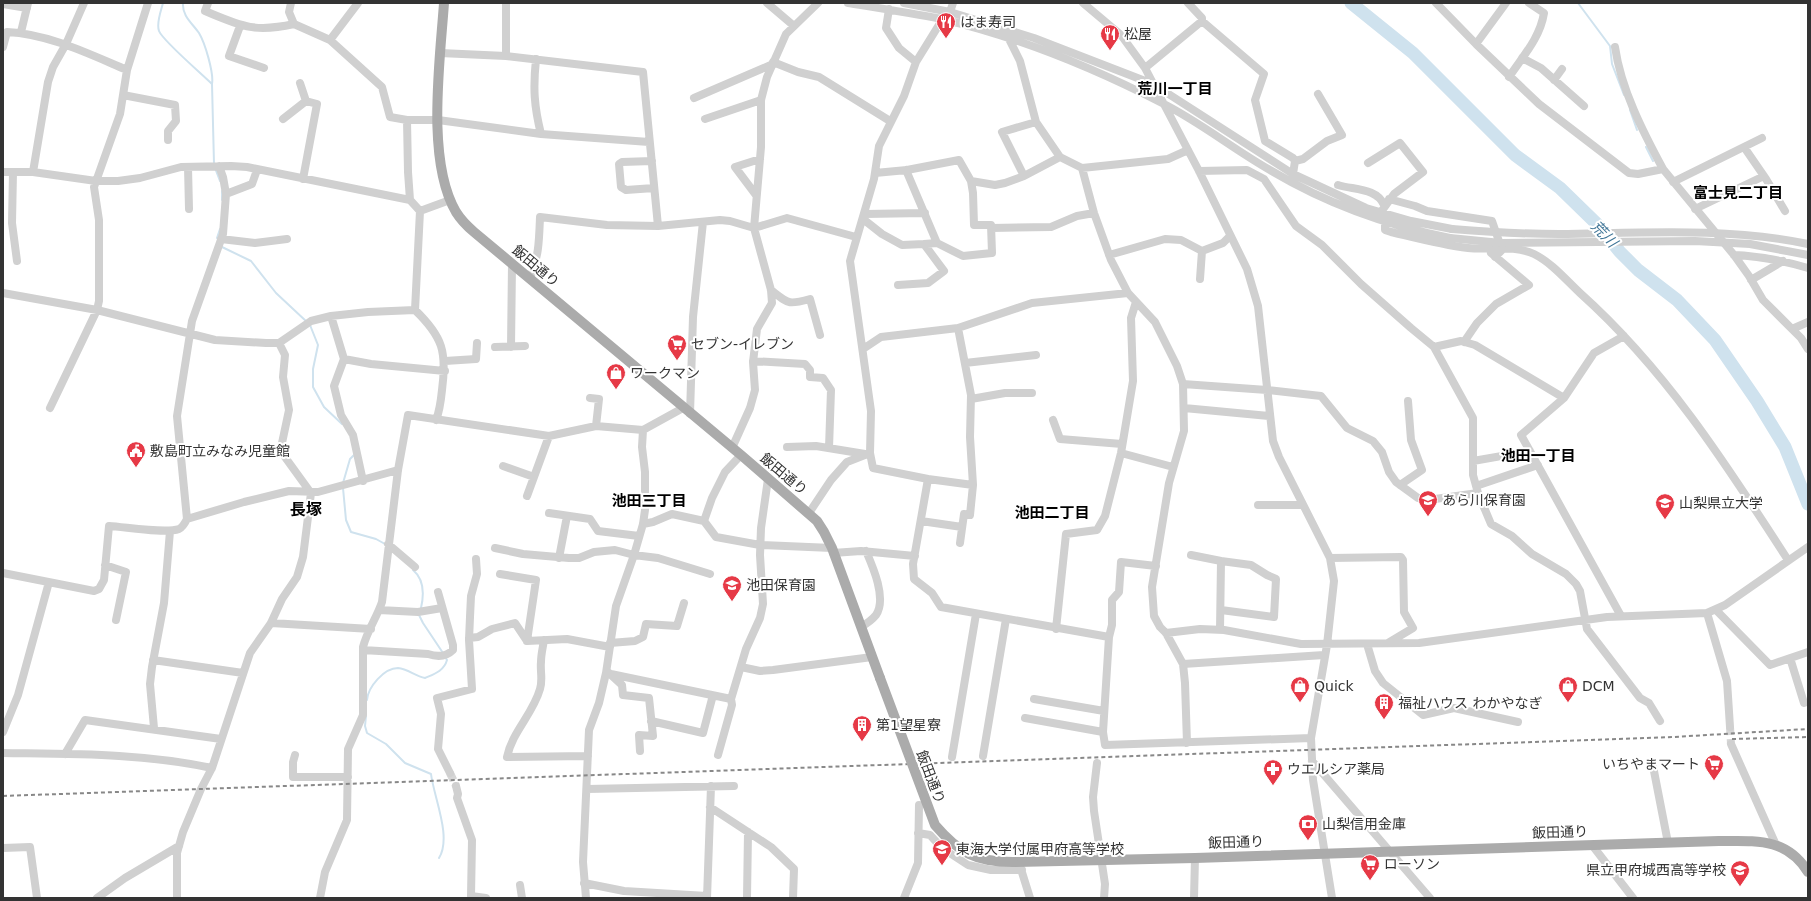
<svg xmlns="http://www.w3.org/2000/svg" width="1811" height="901" viewBox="0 0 1811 901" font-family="'DejaVu Sans','Noto Sans JP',sans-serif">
<rect width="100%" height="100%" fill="#fff"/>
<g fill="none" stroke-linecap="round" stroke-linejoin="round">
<path stroke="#cfe2ee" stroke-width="2" d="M163 3C161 11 156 23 159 31 163 41 202 74 212 84
M183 3C182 16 192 23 199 33 205 43 214 73 212 84L214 164
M1578 3 1610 46 1612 64 1624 95
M1630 110 1637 130
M1646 147 1653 161
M215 168 220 181
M222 200V191
M217 238 220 229
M222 247 251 261 276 293 307 322
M310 325 318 345 313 369V387L324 407 342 424
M343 483 350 459 354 455
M343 488 346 520 351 532 376 539 385 544
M413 570C425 580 424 595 421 608
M419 615 423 623 443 653
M367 700C368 687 384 668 398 668 408 669 415 676 425 678 434 674 444 671 447 660L445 657
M366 716 365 726 367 733 386 744 405 763 431 774C434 798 452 837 439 858"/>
<path stroke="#cfe2ee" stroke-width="13" d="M1351 3 1413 53 1515 155 1560 188 1599 226 1620 252 1638 270 1677 300 1715 340 1757 401 1785 447 1808 504"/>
<path stroke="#d6d6d6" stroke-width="8" stroke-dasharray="8 4" stroke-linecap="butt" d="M1730 727 1731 744
M450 773 456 786"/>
<path stroke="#d0d0d0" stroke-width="8" d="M208 3 205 11C241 26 254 33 294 24
M291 3 289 12 294 24 330 40 382 87 390 117 407 120 408 172 410 200
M767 3 794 26
M848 3C879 8 911 13 942 19 1018 37 1092 67 1162 103 1200 122 1233 149 1270 170 1327 204 1385 225 1450 238
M904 3 950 12 1034 38 1153 84 1293 174 1366 208 1411 221 1452 229
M1083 3 1121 35 1145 68 1199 171 1247 269 1258 306 1273 441 1279 457 1330 558 1334 581 1327 645 1311 738 1313 780 1332 898
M1188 3 1202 18V21
M1436 3 1476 44 1539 104 1629 173 1638 174 1663 169 1734 255 1749 276 1763 300 1801 338 1808 349
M3 4 27 8
M889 9 886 28 899 48 916 62
M240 26 229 56 264 68
M21 32 28 3
M1009 39 1020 61 1036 122 1060 157 1082 168 1094 213 1111 260 1128 293 1155 322 1177 366 1183 384 1184 431 1169 483 1152 587 1154 616 1160 627 1166 633 1183 664 1185 683 1187 743
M330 40 358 3
M1476 44 1506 3
M3 47 7 32C49 34 89 54 127 70
M1615 47C1621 89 1643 132 1663 169
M440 53 506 56 643 72 658 226
M506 56V3
M1522 58 1541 68 1584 106
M536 59C533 88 534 106 541 134
M773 62 798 72 819 77 890 121
M1145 68 1202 21 1264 74 1255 100 1265 141 1293 158 1295 161 1293 174
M1509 77C1523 56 1540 38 1544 13L1529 3
M1554 80 1562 69
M300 83 306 101 317 104 303 179
M123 95 175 105 176 121 168 131V140
M694 98 773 64
M283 119 306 101
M705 119 761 100
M407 120H438L541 134 649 142
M1744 147 1766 179 1785 211
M652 161 622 162 619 164 621 187 626 190 654 188
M1295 161 1303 159 1327 141 1342 135 1318 94
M1368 163 1400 143 1423 172 1394 194 1381 212
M188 167 189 209
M1082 168 1168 159 1188 150
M906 170 937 243 963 256 992 253 991 225H974L973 193 971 181
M1199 171 1247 170 1264 179 1296 226 1322 245 1361 284 1411 328 1434 347 1473 418V475L1478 493 1491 524 1512 536 1532 554 1566 574 1576 584 1580 591 1587 629 1640 698 1649 703 1660 721
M3 172H33L96 181H118L140 178 181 167 231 166 247 167 410 200 420 211 415 310
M13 172 12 223 17 261
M33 172 48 82 53 67 66 44 84 3
M875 173 907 170 959 160 971 181 995 185 1005 183 1024 176 1060 157
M1024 176 1002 132 1036 122
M1673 182 1762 138
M1338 185C1354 190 1377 188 1384 205
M226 194 252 184 257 170
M756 195 735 167 760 159
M1389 199 1415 206 1427 211 1492 221 1502 250 1495 257
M1695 209 1764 176
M420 211 450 200
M865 214 925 213
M863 219 882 234 902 245 924 244
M1385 222V230L1391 232C1416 238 1442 245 1468 248 1488 250 1516 245 1534 254 1552 263 1566 280 1580 293 1666 370 1726 464 1788 560
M991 228 1051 227 1077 216 1094 213
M221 239 255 243 287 239
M1109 255 1165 239 1181 240 1202 251 1223 243 1230 236
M1734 255C1759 256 1784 261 1808 268
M530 279C539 255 539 242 540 217L607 225 658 226 720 220 730 221 754 228 787 218 856 237
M1200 279 1202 251
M1751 280 1783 261
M898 285 928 283 944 271 924 244 937 243
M771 290C789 304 788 305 810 299L820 335
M3 293 97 310 215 340 266 343H279L311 321 331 316 368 312 415 310C443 337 447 352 442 390 441 400 440 410 436 420
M331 316 344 359 334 386 341 415 353 435 363 481
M1792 329 1808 322
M1464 342 1477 323 1496 304 1529 285 1491 253
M495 347 525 346
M511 347 512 264
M1434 347 1461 341 1475 345 1564 398
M863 349 881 337 958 328 1032 303 1128 293
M344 359 371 364 445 371
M445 361 476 359 477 343
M753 361 805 364 810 370V377L823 378 831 390 829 448
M965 363 1036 355
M1183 384 1267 390 1321 396 1347 428 1373 441 1382 452 1389 472 1396 482 1418 498 1435 499 1478 493
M590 398 599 399 596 426
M971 399 1005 393H1032
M50 408 97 310 99 301V220L94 187 120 114 127 70 148 3
M1184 408 1269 416
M690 414 693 317 703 222
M1053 420 1060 439 1122 444
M787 447 816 446 865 454
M732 448 750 408 755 390 753 362 757 329 772 303 771 290 754 228 761 147V100L767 77 786 34 818 3
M870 453 873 468 928 479 913 564 914 579 932 593 941 607 1109 637 1103 732 1105 745 1311 738
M1121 453 1173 467
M1473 461 1530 451
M503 466 534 477
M928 479 973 485 970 437 971 395 958 328
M1400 485 1422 470 1411 440 1408 401
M1476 486 1538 465
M527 496 549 436
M1258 505H1303
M549 513 590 519 598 531 639 536
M809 513 831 480 847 462 870 453 871 411 850 261 874 179 879 146 904 96 916 62 942 20 950 12 953 3
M187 519 244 502 289 491 318 492 398 470
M704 521 712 498 725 472 741 455
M921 521 962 527
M643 524 653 522 672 514 704 521 716 537 760 545 832 548
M960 543 964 514 970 515 973 485
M388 544 415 567
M495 548 523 554 569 558H579L594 552 615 550 634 555 658 558 710 574
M833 553 861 551 915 556
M1191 555 1221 561 1220 630
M559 558 567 516
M1330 558 1401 557 1403 560 1404 612 1413 628 1388 643
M105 565 126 572 116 620
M3 573 94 591 99 589 104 580 109 526C126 527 165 534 179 529 183 527 185 523 187 519L177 416 192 321 223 234 226 194 223 177 219 166
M500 574 536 580 527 641
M379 610 418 612 442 608
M1221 610 1274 617 1276 579 1267 575 1251 565 1221 561
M1716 610 1770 665 1808 652
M1707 613 1727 681 1730 727
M1621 616 1521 435 1564 398 1594 353 1624 336
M271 623 371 629
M861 627C866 624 872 620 876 615 887 599 873 567 866 551
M1056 629 1066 534 1097 530 1105 516 1121 453 1133 381 1131 318 1136 302
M1166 633 1200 629 1224 630 1301 644 1419 643 1607 617 1707 613 1725 605 1808 547
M1109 637 1112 625V600L1119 592 1121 562 1156 566
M469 638 478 637 492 629 515 623 527 641 567 639 610 647
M544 640C543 647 541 654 541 662 540 671 543 680 540 689 533 714 512 732 507 757L588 756
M610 643 635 641 643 637 646 624 677 626 684 603
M1367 644 1375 671 1383 683 1423 715 1454 708 1518 722
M363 650 428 654C437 657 446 657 453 650V645L438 592
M1790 658 1804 703
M153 660 243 673
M1183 664 1324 655
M741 667 760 671 773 670 872 657
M606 673 731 699 746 649 760 618 763 604 760 555 761 528 768 479
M609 673 622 685 623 695 649 698 653 736 639 735 640 751
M1034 699 1104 711
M1025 718 1103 732
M651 721 703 733 713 695
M154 728 150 684 152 667 164 603 170 531
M3 732 18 695 49 582
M1731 744 1776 845
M3 753C73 754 142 753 212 768
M65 754 85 720 221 739
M295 755 293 762V777H348
M718 755 732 705 731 699
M983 756 1006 619
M952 757 976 614
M1312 761 1430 898
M1097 763 1093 797 1094 811 1105 884 1104 898
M1653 766 1668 843
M450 773 438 749 441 714 437 698 472 689 469 640 470 617 471 596 477 574 476 559
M456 786 458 794 457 798 472 840 471 896 486 898
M587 789 734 786
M710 807 771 847 794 869 793 898
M918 833 930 835 942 848 968 865 991 870H1022
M1592 845 1633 898
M3 848 30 847 37 898
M1020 866 1030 898
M584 883 624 891 707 896
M520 885 522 898
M97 898 125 878 179 846
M177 898V853L183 832 201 789 212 768 250 653 271 623 282 599 297 577 303 557 311 493 282 453V443L289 410 283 377 285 355 279 343
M320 898 325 872 347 820 348 749 363 715V647C367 631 377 617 382 602L398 470 408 415 549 436 596 426 643 430
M586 898 583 862 589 730 599 703 606 673 616 606 634 555 643 524 645 510V472L642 447 643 430 683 408
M707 898 711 786
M747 898 748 832
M904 898 918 863 919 805
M1194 898 1195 858"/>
<path stroke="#ababab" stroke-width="10" d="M444 3C440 61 426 161 456 212 461 220 467 226 474 232L741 455 817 521 824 532 832 548 880 678
M1013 862 1195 858 1719 841C1755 841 1786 837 1808 872"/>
<path stroke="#888" stroke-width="2" stroke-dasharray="4 3" stroke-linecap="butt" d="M1732 739 1808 737
M3 796 1674 737 1808 729"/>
<path stroke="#d0d0d0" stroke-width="8" d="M1452 229C1488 232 1523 234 1559 234 1643 233 1726 227 1808 244
M1450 238 1501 243 1695 241 1750 244 1808 255"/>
<path stroke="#ababab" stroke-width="10" d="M880 678 935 825C959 853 976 862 1013 862"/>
</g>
<defs>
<symbol id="restaurant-pin" viewBox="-11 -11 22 30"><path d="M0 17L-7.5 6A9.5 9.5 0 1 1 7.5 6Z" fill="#e63946" stroke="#fff"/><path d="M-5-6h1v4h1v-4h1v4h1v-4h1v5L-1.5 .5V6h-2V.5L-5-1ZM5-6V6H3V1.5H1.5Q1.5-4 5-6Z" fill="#fff"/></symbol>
<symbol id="supermarket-pin" viewBox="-11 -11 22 30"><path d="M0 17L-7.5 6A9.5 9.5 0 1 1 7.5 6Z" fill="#e63946" stroke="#fff"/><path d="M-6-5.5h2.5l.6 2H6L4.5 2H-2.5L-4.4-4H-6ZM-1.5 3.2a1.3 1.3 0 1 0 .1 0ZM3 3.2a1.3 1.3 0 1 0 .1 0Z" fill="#fff"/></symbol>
<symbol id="shop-pin" viewBox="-11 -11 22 30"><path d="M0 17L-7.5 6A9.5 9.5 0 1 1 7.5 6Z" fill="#e63946" stroke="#fff"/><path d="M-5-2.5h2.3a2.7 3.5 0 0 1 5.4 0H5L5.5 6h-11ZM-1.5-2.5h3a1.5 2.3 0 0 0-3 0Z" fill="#fff"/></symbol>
<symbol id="civic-pin" viewBox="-11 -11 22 30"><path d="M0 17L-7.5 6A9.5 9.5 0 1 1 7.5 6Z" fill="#e63946" stroke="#fff"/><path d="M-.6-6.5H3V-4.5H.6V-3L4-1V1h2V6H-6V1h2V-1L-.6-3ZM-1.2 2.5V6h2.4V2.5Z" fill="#fff"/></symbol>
<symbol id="school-pin" viewBox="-11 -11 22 30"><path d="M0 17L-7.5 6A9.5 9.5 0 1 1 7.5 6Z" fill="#e63946" stroke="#fff"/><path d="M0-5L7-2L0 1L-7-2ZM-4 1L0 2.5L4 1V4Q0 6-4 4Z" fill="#fff"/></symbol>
<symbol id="university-pin" viewBox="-11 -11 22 30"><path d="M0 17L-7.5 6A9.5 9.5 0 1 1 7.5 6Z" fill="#e63946" stroke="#fff"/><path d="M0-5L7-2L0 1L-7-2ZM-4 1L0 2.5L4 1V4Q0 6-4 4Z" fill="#fff"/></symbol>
<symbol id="building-pin" viewBox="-11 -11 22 30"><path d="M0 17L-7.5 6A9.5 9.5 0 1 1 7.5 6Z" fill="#e63946" stroke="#fff"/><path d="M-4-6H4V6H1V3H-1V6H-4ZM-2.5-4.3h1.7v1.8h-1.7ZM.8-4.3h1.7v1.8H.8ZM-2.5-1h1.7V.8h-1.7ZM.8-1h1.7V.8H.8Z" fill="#fff"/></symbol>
<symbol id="pharmacy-pin" viewBox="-11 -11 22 30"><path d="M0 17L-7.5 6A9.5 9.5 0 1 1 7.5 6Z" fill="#e63946" stroke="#fff"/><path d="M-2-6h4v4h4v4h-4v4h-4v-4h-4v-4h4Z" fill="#fff"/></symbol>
<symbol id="bank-pin" viewBox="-11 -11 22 30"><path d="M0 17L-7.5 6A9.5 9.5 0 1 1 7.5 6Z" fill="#e63946" stroke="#fff"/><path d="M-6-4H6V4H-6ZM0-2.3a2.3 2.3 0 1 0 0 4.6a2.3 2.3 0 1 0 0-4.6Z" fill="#fff"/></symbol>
</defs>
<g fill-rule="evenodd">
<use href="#restaurant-pin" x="935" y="11" width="22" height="30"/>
<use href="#restaurant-pin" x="1099" y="23" width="22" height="30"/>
<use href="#supermarket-pin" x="666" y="333" width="22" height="30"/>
<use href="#shop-pin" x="605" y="362" width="22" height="30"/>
<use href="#civic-pin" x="125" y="440" width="22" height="30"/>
<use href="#school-pin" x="1417" y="489" width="22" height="30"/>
<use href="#university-pin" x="1654" y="492" width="22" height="30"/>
<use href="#school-pin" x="721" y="574" width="22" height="30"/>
<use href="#shop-pin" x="1289" y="675" width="22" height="30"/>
<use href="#shop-pin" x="1557" y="675" width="22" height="30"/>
<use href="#building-pin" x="1373" y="692" width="22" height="30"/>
<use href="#building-pin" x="851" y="714" width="22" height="30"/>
<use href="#supermarket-pin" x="1703" y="753" width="22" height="30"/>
<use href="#pharmacy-pin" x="1262" y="758" width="22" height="30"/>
<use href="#bank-pin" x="1297" y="813" width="22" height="30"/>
<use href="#school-pin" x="931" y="838" width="22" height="30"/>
<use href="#supermarket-pin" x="1359" y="853" width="22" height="30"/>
<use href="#school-pin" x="1729" y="859" width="22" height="30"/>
</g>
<g text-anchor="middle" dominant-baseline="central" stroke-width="4" stroke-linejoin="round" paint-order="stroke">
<g font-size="14" fill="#333" stroke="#fff" text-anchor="start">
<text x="960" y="22">はま寿司</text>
<text x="1124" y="34">松屋</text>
<text x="691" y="344">セブン-イレブン</text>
<text x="630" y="373">ワークマン</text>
<text x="150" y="451">敷島町立みなみ児童館</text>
<text x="1442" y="500">あら川保育園</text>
<text x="1679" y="503">山梨県立大学</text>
<text x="746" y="585">池田保育園</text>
<text x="1314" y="686">Quick</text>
<text x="1582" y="686">DCM</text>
<text x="1398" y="703">福祉ハウス わかやなぎ</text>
<text x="876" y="725">第1望星寮</text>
<text x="1700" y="764" text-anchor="end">いちやまマート</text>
<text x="1287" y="769">ウエルシア薬局</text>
<text x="1322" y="824">山梨信用金庫</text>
<text x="956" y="849">東海大学付属甲府高等学校</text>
<text x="1384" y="864">ローソン</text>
<text x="1726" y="870" text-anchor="end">県立甲府城西高等学校</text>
</g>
<g font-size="14" fill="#333" stroke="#fff">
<text transform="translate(536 266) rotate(40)">飯田通り</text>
<text transform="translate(784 474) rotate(40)">飯田通り</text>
<text transform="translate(931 777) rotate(69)">飯田通り</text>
<text transform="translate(1560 832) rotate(-2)">飯田通り</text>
<text transform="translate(1236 842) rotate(-2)">飯田通り</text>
</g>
<g font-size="15" font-weight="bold" fill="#000" stroke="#fff">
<text x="1175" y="89">荒川一丁目</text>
<text x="1738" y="193">富士見二丁目</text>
<text x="1538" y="456">池田一丁目</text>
<text x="649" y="501">池田三丁目</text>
<text x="1052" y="513">池田二丁目</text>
</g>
<g font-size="15" font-style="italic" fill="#3f7597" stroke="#fff">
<text transform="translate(1604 234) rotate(46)">荒川</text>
</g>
<g font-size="16" font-weight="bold" fill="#000" stroke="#fff">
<text x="306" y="509">長塚</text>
</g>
</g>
<rect width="1811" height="901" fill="none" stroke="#333333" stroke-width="8"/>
</svg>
